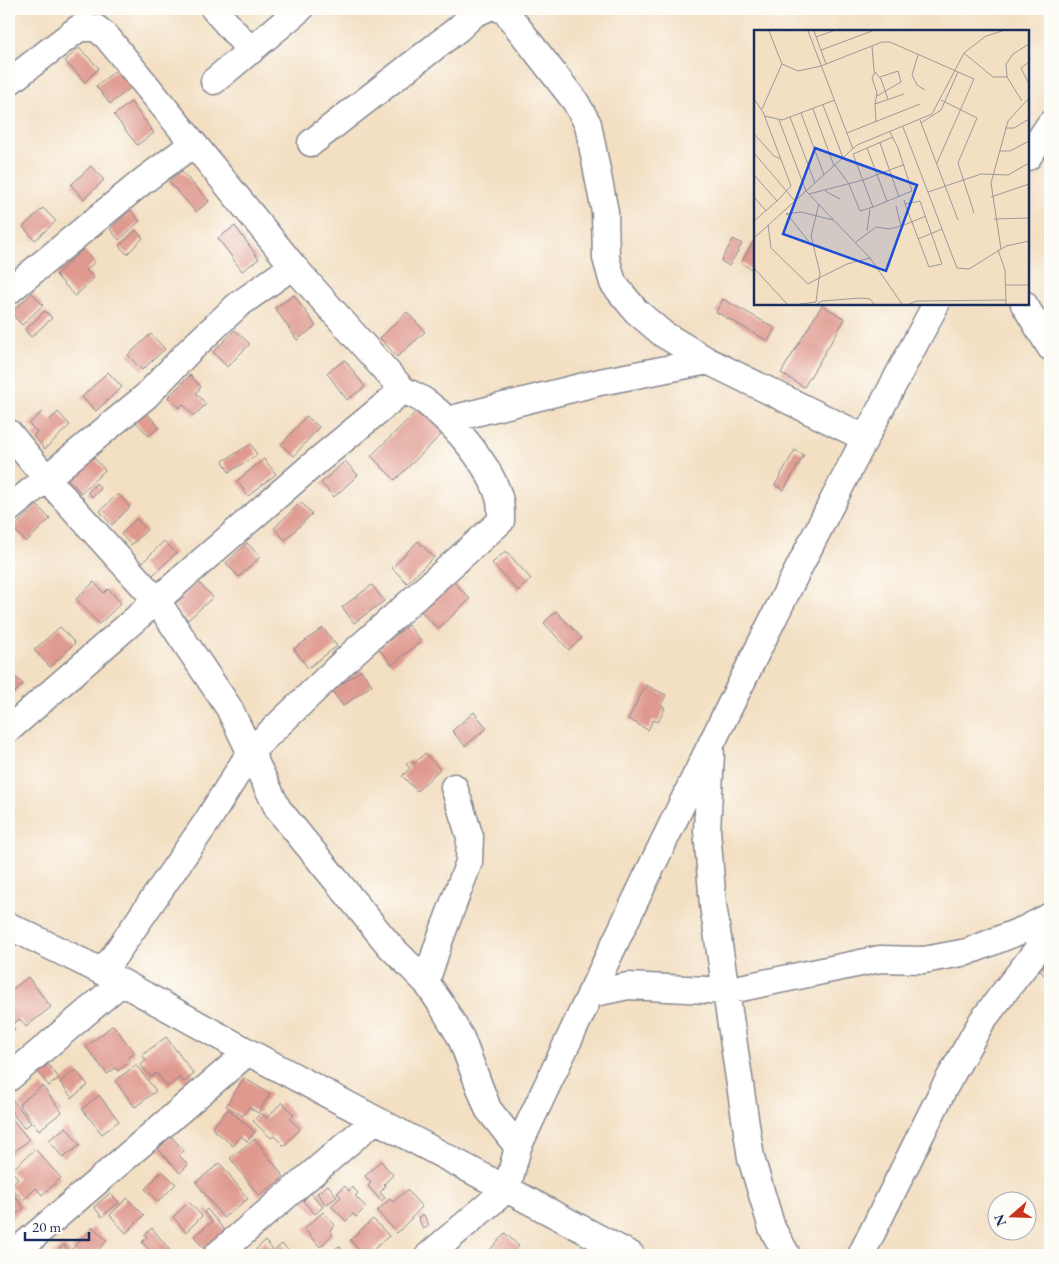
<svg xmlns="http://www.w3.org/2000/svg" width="1059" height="1264" viewBox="0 0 1059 1264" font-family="'EB Garamond',serif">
<rect width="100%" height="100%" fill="#fdfcf7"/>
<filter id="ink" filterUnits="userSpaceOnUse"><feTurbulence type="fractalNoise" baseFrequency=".02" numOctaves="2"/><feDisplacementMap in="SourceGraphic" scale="10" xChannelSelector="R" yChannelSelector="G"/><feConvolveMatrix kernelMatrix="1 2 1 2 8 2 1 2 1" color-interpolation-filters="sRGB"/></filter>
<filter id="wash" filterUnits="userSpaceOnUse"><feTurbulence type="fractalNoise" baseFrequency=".0096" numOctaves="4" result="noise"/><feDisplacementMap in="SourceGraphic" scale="20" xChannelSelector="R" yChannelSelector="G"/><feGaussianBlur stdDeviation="1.12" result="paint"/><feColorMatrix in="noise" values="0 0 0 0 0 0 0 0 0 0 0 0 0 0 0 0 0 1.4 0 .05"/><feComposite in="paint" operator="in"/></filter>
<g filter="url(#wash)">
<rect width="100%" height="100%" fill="#f3dfc2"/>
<g id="blocks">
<path fill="#df998e" d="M79 48 99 68 85 82 65 61Z
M119 68 133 86 110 104 96 86Z
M131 102 154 133 137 145 114 115Z
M91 166 104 180 84 199 71 185Z
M181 171 209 201 196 212 169 182Z
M43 208 56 221 35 240 23 227Z
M130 210 140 221 119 240 110 229Z
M235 226 259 259 242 271 218 238Z
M136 230 143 238 127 254 119 246Z
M733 239 742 244 729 266 721 261Z
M753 242 755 244V271L741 263Z
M83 249 95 262 86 270 94 278 75 296 56 275Z
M32 293 43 305 22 325 11 313Z
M294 295 316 326 297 340 275 308Z
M723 299 775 328 768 341 716 312Z
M822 305 845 319 804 387 781 373Z
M45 311 52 318 31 337 25 330Z
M407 312 425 332 397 357 380 338Z
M235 330 250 344 227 367 213 352Z
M151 334 165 349 142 370 128 355Z
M345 360 365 387 347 400 327 373Z
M108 372 122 387 96 411 82 397Z
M190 375 201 387 196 393 206 404 194 416 183 404 179 408 168 397Z
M423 405 447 429 395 480 371 456Z
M144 410 159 427 149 436 134 420Z
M42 412 50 420 58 412 70 425 45 449 33 436 37 432 29 424Z
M306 416 319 427 294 456 281 445Z
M251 444 257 455 229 472 223 461Z
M795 450 804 455 784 490 775 485Z
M91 455 105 470 81 493 67 478Z
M264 459 276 474 248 496 237 481Z
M345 461 358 475 334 497 321 483Z
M96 483 101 489 92 497 88 492Z
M118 494 130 507 112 525 100 511Z
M301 502 312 514 285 540 274 528Z
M37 505 50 519 26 542 13 528Z
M136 519 147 530 131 545 121 534Z
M164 541 176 553 152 576 141 564Z
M418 541 434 557 407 583 392 568Z
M247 543 260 557 239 577 226 563Z
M506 551 531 579 518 591 492 563Z
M450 578 470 599 438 629 418 608Z
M94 582 104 593 108 589 121 603 99 624 76 599Z
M198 582 213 597 188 620 174 605Z
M372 585 384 601 354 623 342 607Z
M556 611 582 638 569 650 544 623Z
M408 625 421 641 392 665 379 649Z
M60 627 75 643 50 667 34 650Z
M323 628 337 646 308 668 294 649Z
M361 670 372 685 343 706 332 691Z
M11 672 23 684 9 698V674Z
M646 685 666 695 661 705 665 708 658 722 653 720 648 730 628 719Z
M474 712 487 728 465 746 452 731Z
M425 753 440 769 417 791 402 776 410 768 406 764 411 760 414 764Z
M1050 959V981L1039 970Z
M28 977 51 1007 26 1027 20 1019 11 1025 15 1030 9 1034V992Z
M113 1025 135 1053 128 1058 131 1061 118 1071 116 1068 107 1074 86 1047Z
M166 1037 194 1074 184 1082 180 1077 168 1087 156 1073 151 1077 141 1065 146 1060 142 1055Z
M48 1064 59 1078 49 1086 38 1072Z
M136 1065 156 1091 135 1107 115 1081Z
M76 1070 88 1085 72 1098 60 1082Z
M244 1078 270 1094 258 1113 249 1107 243 1116 226 1106Z
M42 1086 62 1112 39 1130 19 1104Z
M99 1095 119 1121 102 1134 82 1109Z
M13 1100 31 1123 24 1128 9 1109V1103Z
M282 1102 294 1115 290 1119 300 1129 284 1146 274 1136 271 1138 253 1121 261 1113 267 1118Z
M228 1109 255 1132 247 1141 241 1136 233 1146 212 1128Z
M9 1115 29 1140 9 1156Z
M66 1127 80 1145 63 1158 49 1140Z
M171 1136 184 1151 179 1155 188 1165 180 1173 158 1149Z
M255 1139 284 1177 259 1196 230 1158Z
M35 1149 61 1178 42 1195 36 1188 23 1200 10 1186 18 1178 11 1171Z
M381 1161 393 1175 384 1184 386 1186 380 1192 385 1198 381 1201 368 1186 371 1183 365 1176Z
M220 1163 248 1199 223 1218 196 1182Z
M162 1171 176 1184 158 1202 145 1189Z
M328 1185 337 1197 326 1205 317 1193Z
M345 1186 349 1191 352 1187 358 1193 355 1196 366 1207 356 1217 353 1214 346 1221 331 1206 341 1197 337 1193Z
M407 1190 422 1207 397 1233 377 1211 390 1199 393 1202Z
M13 1193 24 1208 9 1220V1196Z
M110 1193 119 1202 102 1217 94 1207Z
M311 1193 323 1207 315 1214 303 1201Z
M127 1198 144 1215 126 1233 110 1215Z
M189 1202 202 1216 186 1232 173 1217Z
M207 1209 226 1232 205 1250 194 1236 212 1222 204 1212Z
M323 1212 335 1225 330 1230 333 1234 320 1247 304 1229Z
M424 1215 429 1226 423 1229 418 1217Z
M373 1219 389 1236 373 1250 378 1255H363L350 1240Z
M93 1227 107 1241 97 1251 101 1255H87L85 1253 83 1255H77L72 1249Z
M152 1228 172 1253 169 1255H158L157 1254 153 1255 142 1242 147 1237 145 1234Z
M505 1233 519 1246 511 1255H494L489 1251Z
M265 1241 274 1251 282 1244 293 1255H262L256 1249Z
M64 1245 72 1255H51Z
M339 1246 347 1255H328Z"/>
</g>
</g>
<g filter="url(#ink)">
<use href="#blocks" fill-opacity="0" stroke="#878790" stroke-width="1"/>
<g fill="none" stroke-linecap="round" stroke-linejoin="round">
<defs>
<path id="minor" d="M214 9 251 51
M500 9 505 11 575 101 588 124 605 212 606 258 613 283 636 311 663 334 708 361 865 438
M214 81 300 9
M9 82 79 28H96L107 37 293 266 403 390 309 468 9 729
M311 143 458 29 474 14 485 9
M1028 157 1050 124
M9 291 143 181 193 144
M1024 304 1050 347
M447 420 600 382 708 361
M9 433 46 478 157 601 229 708 278 809 389 945 426 982 441 1004 461 1038 488 1109 518 1147
M9 509 146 396 189 351 238 305 293 266
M711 754 707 830 713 905 751 1158 772 1228 787 1255
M9 926 103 972 248 1052 631 1255
M103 972 206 823 251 751 351 655 501 521C501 514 501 507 500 501 492 467 454 423 427 403 420 397 411 394 403 390
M426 982 440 939 469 862 470 837 454 787
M590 994 628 986 726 991 880 959 924 960 967 952 1025 929 1050 916
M9 1078 121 983
M12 1255 248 1052
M217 1255 375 1120
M429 1255 507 1189 518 1147C652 863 788 580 936 304
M861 1255 944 1088 982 1021 1050 933"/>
</defs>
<use href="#minor" stroke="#878790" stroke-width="29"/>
<use href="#minor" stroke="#fff" stroke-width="26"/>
</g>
</g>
<g transform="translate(754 30)">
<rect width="275" height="275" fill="#f3dfc2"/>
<path fill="none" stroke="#9d999a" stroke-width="1" d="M15 1 28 34 44 41 67 36 128 12H136L220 49 183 133M54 1 99 119M60 1 72 34M62 7 79 1M118 16 120 41 127 49 134 69M67 20 118 1M210 23 239 47H253M164 25 158 45 163 55 171 60M275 32 267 38 275 54M121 42 118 48 123 63 121 74M123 66 147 52 144 41 126 47M0 69 9 82 37 156 23 171 0 145M187 70 223 88 204 133 220 183M268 71 253 47 252 34 259 24 275 14M69 75 89 128M8 79 28 34M59 79 80 136M47 83 70 145M11 86 28 90 81 70M36 87 61 153M25 90 52 161 116 228 148 274M166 90 204 190M122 92 121 74 150 64M167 93 187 80 204 42M149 97 203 238 215 239 252 216 275 211M251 98H260L275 89M136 102 144 118 158 161 119 177 99 124 139 107M93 103 166 74M0 104 20 126 27 129M126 113 145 167M113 118 133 171M245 121H256L275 111M0 123 41 171M81 135 95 154 106 181 119 177M71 161 86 169M174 162 227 144 254 145 275 133M55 164 109 150 149 135M0 167 12 181M237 167 275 154M150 170 151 174 175 237 188 234 166 171 151 174M32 183 56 213M32 184 47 182 79 190M240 189 275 188M0 191 23 171M14 195 17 218 54 254 65 248 66 243 57 206 65 174M150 195 172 186M113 201 116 179M0 208 103 115 178 84 210 23 232 6 248 1M164 209 188 199M102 212 122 197 135 199 147 196 142 176M247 219 237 153 254 91 275 68M244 220 251 240 252 274M0 238 33 274M252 255H275M46 274 62 272 65 248 93 234 116 228M63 274 68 271 106 268 116 269 120 274M155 274 163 271 252 270"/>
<path fill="#1d4ed8" fill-opacity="0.15" stroke="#1d4ed8" stroke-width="2.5" d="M61 118 163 155 132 241 29 204Z"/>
<rect width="275" height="275" fill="none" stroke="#1b2f5e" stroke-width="2.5"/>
</g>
<rect width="1059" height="1264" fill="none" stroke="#fdfcf7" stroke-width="30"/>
<g transform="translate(1012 1216) rotate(250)"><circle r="24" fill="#fdfcf7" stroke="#a3aaba"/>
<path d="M0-4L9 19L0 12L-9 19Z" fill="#c8321e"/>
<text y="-8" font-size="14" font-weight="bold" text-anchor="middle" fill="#1b2f5e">N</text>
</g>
<path d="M25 1232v8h64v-8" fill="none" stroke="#1b2f5e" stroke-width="2.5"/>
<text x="32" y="1232" font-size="15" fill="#1b2f5e" stroke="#fdfcf7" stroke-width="4" paint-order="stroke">20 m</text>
</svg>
